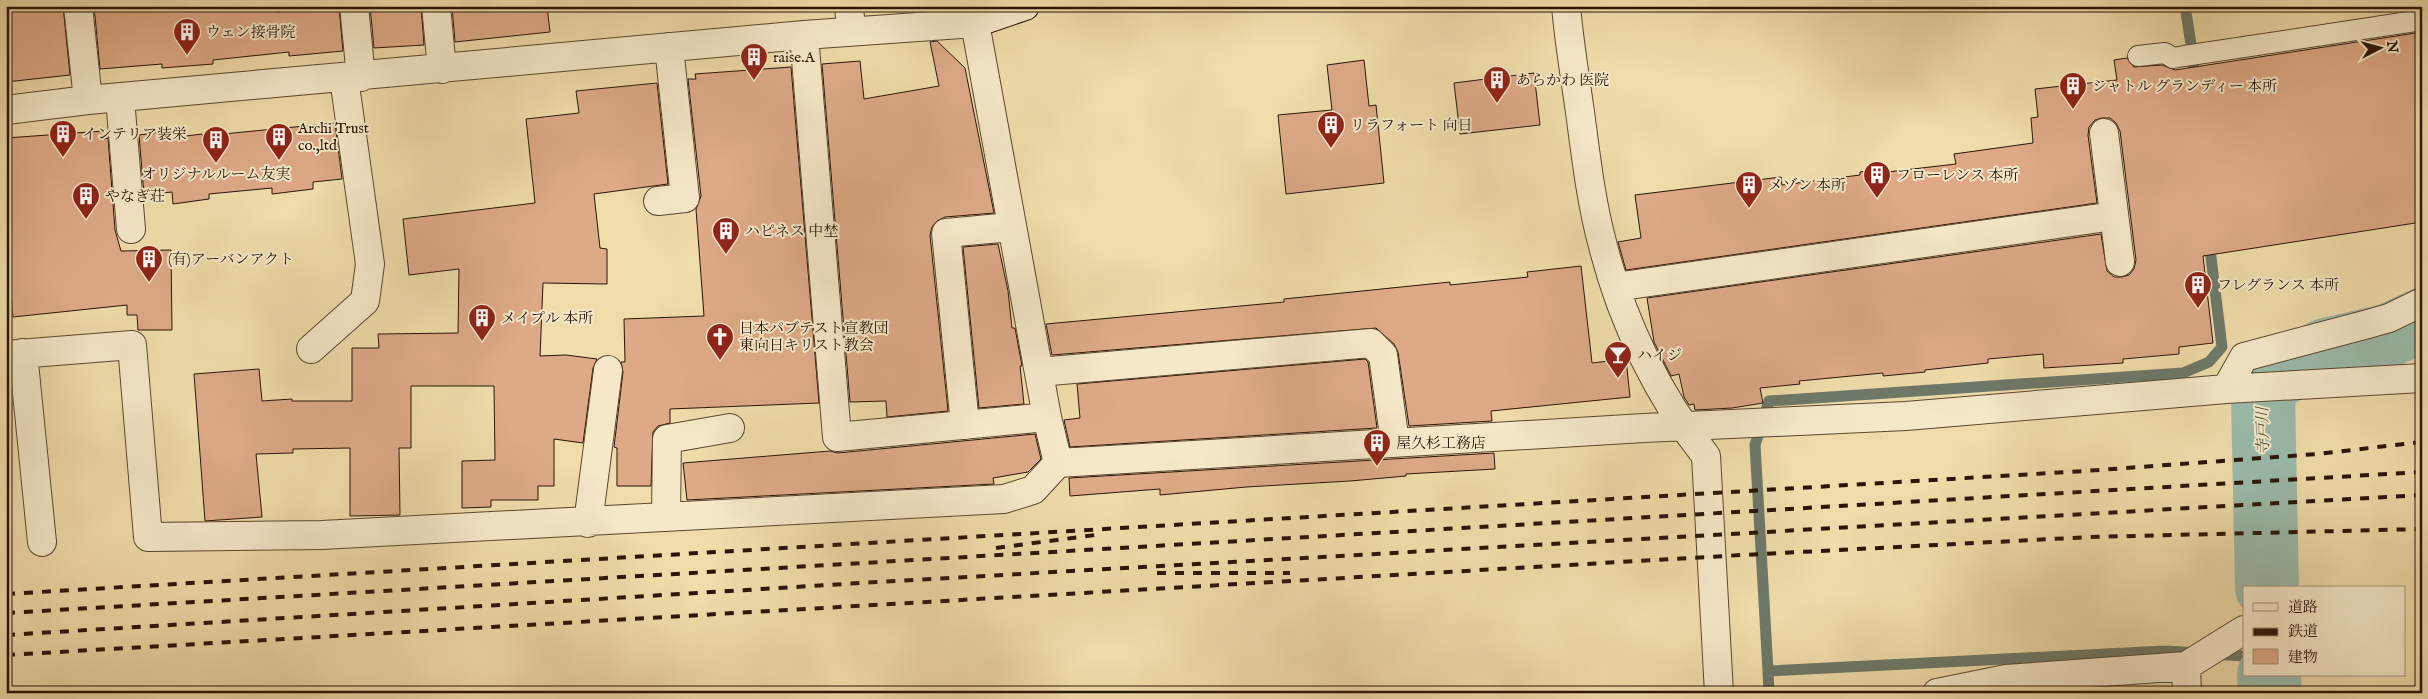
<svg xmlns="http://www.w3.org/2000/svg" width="2428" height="699" viewBox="0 0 2428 699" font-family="'IM FELL English','Noto Serif JP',serif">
<rect width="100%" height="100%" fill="#efdcaa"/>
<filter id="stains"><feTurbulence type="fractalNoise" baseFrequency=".004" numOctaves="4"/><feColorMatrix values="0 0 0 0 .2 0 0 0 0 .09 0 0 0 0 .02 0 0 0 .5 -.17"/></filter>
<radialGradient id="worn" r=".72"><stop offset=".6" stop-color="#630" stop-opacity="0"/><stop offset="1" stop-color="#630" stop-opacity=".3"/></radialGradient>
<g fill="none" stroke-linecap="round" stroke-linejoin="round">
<path stroke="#6d7969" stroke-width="11" d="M2185 6 2193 57 2194 81
M2214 654 2244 656
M1768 671 1755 445 1769 401 2183 373 2209 362 2222 347 2209 241
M1769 693 1768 671 2165 651 2198 653"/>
<path stroke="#9abbab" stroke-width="64" d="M2267 588 2263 397 2272 379 2326 350 2387 336 2422 320
M2269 675 2270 693"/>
</g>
<path fill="#dda987" stroke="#291507" d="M6 6H63L70 75 6 82Z
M94 6H276V12L339 7 343 51 289 56V52L213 60V64L162 68V64L100 69Z
M370 6H421L424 45 374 48Z
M452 6H547L550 32 455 42Z
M2422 32V222L2203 256 2213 343 2179 347V354L2123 359V363L2044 368 2043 354 1988 359V363L1925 370V372L1883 376V373L1799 381 1800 384 1760 388 1763 403 1732 408 1695 410 1694 404 1689 405 1684 397 1679 374 1671 376 1654 342 1647 298 2101 234 2107 271 2114 277H2122L2129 275 2134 269 2136 260 2120 131 2116 123 2110 118H2102L2095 120 2089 127 2088 135 2097 203 1626 270 1618 242 1641 238 1635 195 1781 177 1782 185 1860 175V172L1887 168V172L1956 164 1954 154 2033 143 2031 118 2038 117 2035 89 2117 80 2114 60 2127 58 2134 67 2162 65 2175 70Z
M937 41 965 68 994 213 945 217 937 221 932 227 930 235 948 411 887 417 886 401 850 402 822 64 860 61 864 99 939 86 930 42Z
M1364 60 1369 106 1376 105 1384 183 1286 194 1278 115 1332 110 1327 65Z
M791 67 819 403 670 409V423L658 426 653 432 651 486H617V448L614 447 623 372 621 362H625L624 319 704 316 696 209 701 196 688 79H696L695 74Z
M1534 73 1540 125 1460 134 1454 83Z
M657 83 668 184 594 194 600 248 607 249V284L543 283 540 356 566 355 597 359 593 368 583 443 554 439V486H538V500H491V507L462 508V461L495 460 494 386H411V448H399L400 515 350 516V448L293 449V453L256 454 262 517 205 521 194 374 259 369 262 401 292 399V401H352V348H379L378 334 458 333 459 269 409 275 403 219 535 203 526 119 579 113 576 91Z
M335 123 342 179 313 182V189L272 194V188L209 194V199L173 204 172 192 144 195 139 135 161 132 162 139 202 134 203 136Z
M103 131 104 139 108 138 115 230 121 251 171 250 172 330H138L137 315H127V305L13 317 6 235V138Z
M998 244 1008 291 1012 328H1015L1022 366H1020L1024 404 979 408 963 247Z
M1581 266 1592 363 1626 359 1630 397 1491 411 1492 421 1409 426 1398 352 1394 344 1376 328 1052 355 1046 324 1284 302V299L1450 282V285L1528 277 1527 272Z
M1365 359 1368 362 1377 428 1070 447 1064 420 1080 418 1077 384Z
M1035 434 1041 459 1028 472 993 478 994 484 687 500 683 463 830 451 838 453Z
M1494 453 1495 469 1406 474V476L1350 481 1246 487 1160 495V489L1070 496 1069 478Z"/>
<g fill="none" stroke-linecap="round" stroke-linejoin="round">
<defs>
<path id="lane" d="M2138 56 2165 53 2173 58 2184 56 2422 20"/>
<path id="street" d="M78 6 88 100
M354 6 361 77
M436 6 442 69
M849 6 851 31
M1566 6C1569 41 1575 77 1580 112 1586 157 1591 202 1603 246 1622 321 1658 396 1706 456L1719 693
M804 35 837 437 1047 417
M120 99 131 229
M6 110 88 100 804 35 975 23 1047 417 1058 463
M2104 133 2120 262
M658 201 685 198 669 47
M1615 287 2114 216
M311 349 365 301 370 264 344 78
M23 353 42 542
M6 355 132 345 148 537 322 535 1004 499 1033 490 1058 463 1644 428 1906 416 2226 389 2422 378
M1039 372 1371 343 1383 355 1395 443
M2226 389 2244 357 2368 324 2389 318 2422 302
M965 425 946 233 1011 227
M666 517 667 439 730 428
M588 523 608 370
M2186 666 2187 693
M1937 693 2006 679 2186 666 2244 630"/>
<path id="secondary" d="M975 23 1025 6"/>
</defs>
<use href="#lane" stroke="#5a4730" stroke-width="22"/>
<use href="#street" stroke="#5a4730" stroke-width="30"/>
<use href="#secondary" stroke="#291507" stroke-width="30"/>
<use href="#lane" stroke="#f5e8c8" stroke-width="20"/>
<use href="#street" stroke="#f5e8c8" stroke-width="28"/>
<use href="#secondary" stroke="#f5e8c8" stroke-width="28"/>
<path stroke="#291507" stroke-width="4" stroke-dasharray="9 9" stroke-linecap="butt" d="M996 548 1095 535
M1157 573H1290
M6 594 2085 471 2317 454 2422 442
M6 613 2422 472
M6 635 877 582 2422 495
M6 655 1742 555 2091 537 2422 529"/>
</g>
<defs>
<symbol id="building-pin" viewBox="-11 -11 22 30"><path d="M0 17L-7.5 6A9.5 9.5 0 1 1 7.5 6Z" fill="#8f2418" stroke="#f5e8c8"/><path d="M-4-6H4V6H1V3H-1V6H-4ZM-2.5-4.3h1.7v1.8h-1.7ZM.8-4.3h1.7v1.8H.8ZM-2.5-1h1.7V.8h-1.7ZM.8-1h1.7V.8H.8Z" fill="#fff"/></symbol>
<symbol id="church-pin" viewBox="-11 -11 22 30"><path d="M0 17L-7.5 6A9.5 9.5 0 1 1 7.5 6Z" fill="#8f2418" stroke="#f5e8c8"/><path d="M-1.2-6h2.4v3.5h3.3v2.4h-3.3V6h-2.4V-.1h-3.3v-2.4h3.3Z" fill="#fff"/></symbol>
<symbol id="bar-pin" viewBox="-11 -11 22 30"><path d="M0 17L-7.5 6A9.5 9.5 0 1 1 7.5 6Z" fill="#8f2418" stroke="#f5e8c8"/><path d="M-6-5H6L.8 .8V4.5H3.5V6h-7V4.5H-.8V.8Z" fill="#fff"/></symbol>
</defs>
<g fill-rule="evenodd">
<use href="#building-pin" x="171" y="16" width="32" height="43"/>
<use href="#building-pin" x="738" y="41" width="32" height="43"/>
<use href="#building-pin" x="1481" y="64" width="32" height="43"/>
<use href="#building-pin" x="2057" y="70" width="32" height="43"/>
<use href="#building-pin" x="1315" y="109" width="32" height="43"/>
<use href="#building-pin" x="47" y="118" width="32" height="43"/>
<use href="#building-pin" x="263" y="121" width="32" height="43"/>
<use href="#building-pin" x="200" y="124" width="32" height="43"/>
<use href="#building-pin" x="1861" y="159" width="32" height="43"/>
<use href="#building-pin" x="1733" y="169" width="32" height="43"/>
<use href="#building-pin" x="70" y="180" width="32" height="43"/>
<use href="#building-pin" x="710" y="215" width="32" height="43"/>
<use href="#building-pin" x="133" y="243" width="32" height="43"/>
<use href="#building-pin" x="2182" y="269" width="32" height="43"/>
<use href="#building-pin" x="466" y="302" width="32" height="43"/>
<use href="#church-pin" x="704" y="321" width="32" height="43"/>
<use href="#bar-pin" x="1602" y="339" width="32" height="43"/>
<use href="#building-pin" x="1361" y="427" width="32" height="43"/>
</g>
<g text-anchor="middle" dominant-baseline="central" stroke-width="4" stroke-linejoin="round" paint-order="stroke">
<g font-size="15" fill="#291507" stroke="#f5e8c8" text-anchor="start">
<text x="206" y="32">ウェン接骨院</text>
<text x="773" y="57">raise.A</text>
<text x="1516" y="80">あらかわ 医院</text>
<text x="2092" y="86">シャトル グランディー 本所</text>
<text x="1350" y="125">リラフォート 向日</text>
<text x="298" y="128">Archi Trust<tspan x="298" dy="17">co.,ltd</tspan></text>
<text x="82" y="134">インテリア装栄</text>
<text x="216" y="174" text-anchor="middle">オリジナルルーム友実</text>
<text x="1896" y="175">フローレンス 本所</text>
<text x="1768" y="185">メゾン 本所</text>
<text x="105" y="196">やなぎ荘</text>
<text x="745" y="231">ハピネス 中埜</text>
<text x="168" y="259">(有)アーバンアクト</text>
<text x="2217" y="285">フレグランス 本所</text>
<text x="501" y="318">メイプル 本所</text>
<text x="739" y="328">日本パブテスト宣教団<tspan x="739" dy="17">東向日キリスト教会</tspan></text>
<text x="1637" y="355">ハイジ</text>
<text x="1396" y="443">屋久杉工務店</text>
</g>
<g font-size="16" font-style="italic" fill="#514f40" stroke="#f5e8c8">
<text transform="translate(2264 431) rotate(-91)">寺戸川</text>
</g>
</g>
<rect width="2428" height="699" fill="none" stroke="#efdcaa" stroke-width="25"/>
<rect x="8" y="8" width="2413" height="684" fill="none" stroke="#291507" stroke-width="2.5"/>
<rect x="12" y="12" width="2403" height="674" fill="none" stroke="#291507"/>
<rect x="2243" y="586" width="162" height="90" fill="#f5e8c8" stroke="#a3947b"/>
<rect x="2253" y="603" width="25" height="8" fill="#f5e8c8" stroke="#a3947b"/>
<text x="2288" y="612" font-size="15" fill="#291507">道路</text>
<rect x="2253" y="628" width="25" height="8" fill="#291507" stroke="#a3947b"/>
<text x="2288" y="636" font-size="15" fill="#291507">鉄道</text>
<rect x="2253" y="649" width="25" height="15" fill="#dda987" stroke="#a3947b"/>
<text x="2288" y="662" font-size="15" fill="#291507">建物</text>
<g transform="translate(2380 48) rotate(84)" stroke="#f5e8c8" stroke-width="4" paint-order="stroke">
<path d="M0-4L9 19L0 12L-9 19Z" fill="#291507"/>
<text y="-8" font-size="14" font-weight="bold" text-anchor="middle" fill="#291507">N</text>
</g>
<rect width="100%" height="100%" filter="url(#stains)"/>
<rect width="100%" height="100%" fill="url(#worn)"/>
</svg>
